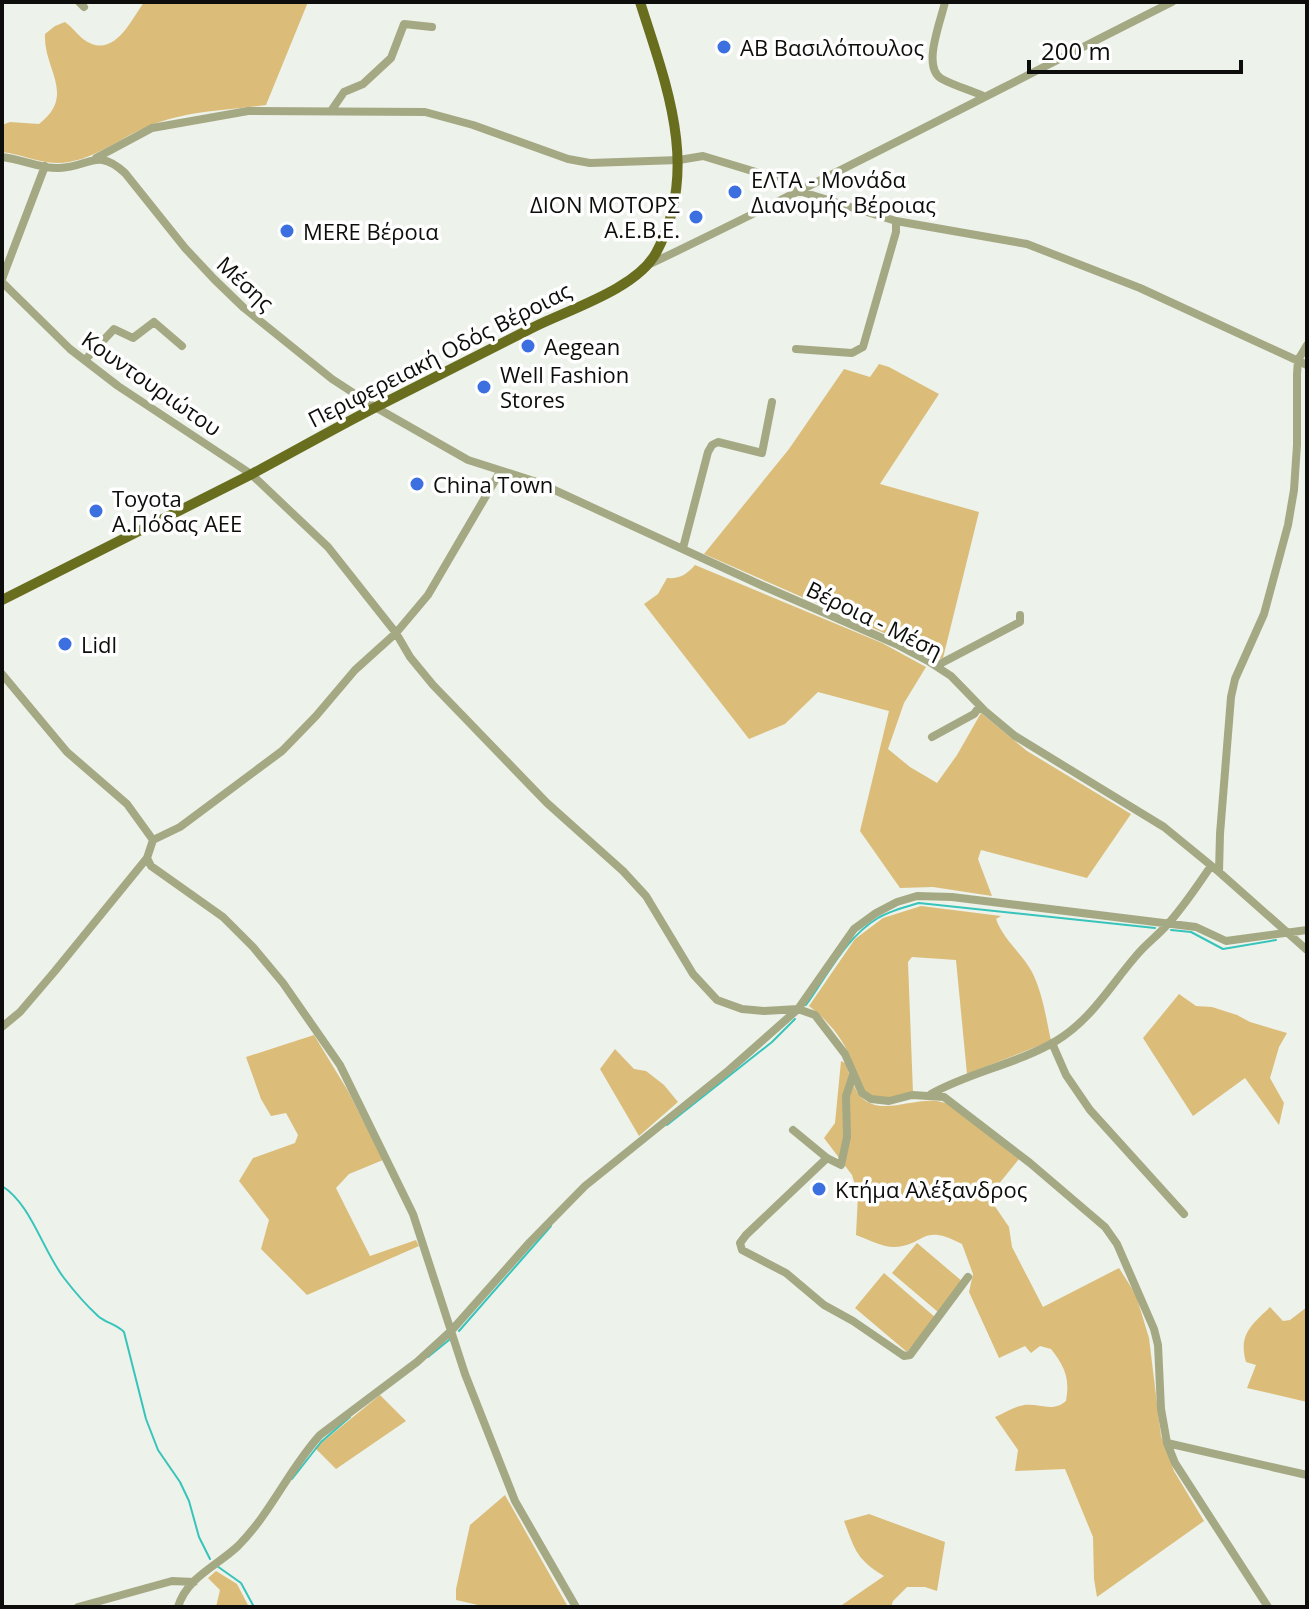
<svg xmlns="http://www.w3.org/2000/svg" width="1309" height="1609" viewBox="0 0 1309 1609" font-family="'Open Sans',sans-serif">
<rect width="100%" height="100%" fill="#edf2eb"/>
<path fill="#dbbd79" d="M144 2H308L266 105C228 110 184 111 149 126 119 138 91 163 57 163 39 163 20 154 2 152V125L10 122 39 124C77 94 43 70 45 34L55 26 65 22C72 27 77 34 83 39 113 61 130 22 144 2Z
M879 364 889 367 939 394 880 484 979 512 943 658 936 660 891 636 704 554 789 449 844 369 870 377Z
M695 565 882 643 926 667 904 703 888 749 910 767 937 783 957 755 981 713 1027 751 1131 814 1087 878 981 850 978 859 992 896 933 887 900 888 860 831 889 711 818 692 785 724 749 739 644 604 658 594 667 578C680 579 687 574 695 565Z
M921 906 1001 916 996 919C1004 941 1022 953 1032 972 1043 994 1046 1018 1051 1041L967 1074 956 960 912 957 908 962 913 1093C900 1096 875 1104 864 1091 857 1082 854 1066 850 1056 841 1036 826 1019 809 1006L855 939 883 918Z
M1179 994 1196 1006 1212 1007 1237 1015 1250 1022 1287 1033 1279 1047 1270 1078 1284 1103 1279 1125 1245 1078 1193 1116 1143 1038Z
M314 1035 348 1091 383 1160 349 1174 336 1188 370 1256 416 1240 419 1246 307 1295 261 1249 269 1220 239 1181 253 1158 295 1143 298 1135 286 1113 271 1116 261 1099 246 1057Z
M615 1049 634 1069 646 1071 664 1085 678 1102 639 1136 600 1069Z
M841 1061 845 1063C849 1073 852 1083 857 1092 877 1122 917 1093 945 1103 959 1108 1003 1147 1019 1159L993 1191 994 1205 1009 1227 1012 1247 1043 1307 1119 1268 1136 1295 1149 1338 1161 1436 1174 1471 1204 1521 1097 1597 1094 1579 1093 1537 1065 1469 1015 1471 1018 1450 995 1417C1003 1414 1012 1408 1020 1406 1037 1401 1051 1414 1066 1401 1070 1378 1065 1367 1051 1349L1040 1346 1031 1353 1025 1346 999 1358 969 1292 973 1274 962 1244C920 1222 926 1246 894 1247 882 1247 867 1239 856 1235L858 1195 852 1175 824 1138 835 1123Z
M917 1243 963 1282 938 1312 892 1273Z
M884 1273 936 1318 907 1352 855 1308Z
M1270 1307 1283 1321 1290 1320 1307 1307V1402L1247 1388 1256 1365 1246 1362C1238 1334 1252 1325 1270 1307Z
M380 1395 406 1421 336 1469 315 1448Z
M505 1495 568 1607H487L456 1600V1589L470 1525Z
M869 1514 945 1542 937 1591 925 1587H907L893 1601 891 1607H839L884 1576C856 1559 855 1550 844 1521Z
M216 1571 237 1584 249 1607H216L220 1590 208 1578Z"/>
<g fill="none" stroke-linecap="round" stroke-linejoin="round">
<path stroke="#37c4ba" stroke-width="2" d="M1171 930 1191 932 1223 949 1276 940
M806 1005C827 976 846 937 878 918 890 911 905 907 919 903L1155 928
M667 1125 772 1042 795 1019
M2 1186C31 1204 43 1251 64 1278 74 1291 86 1305 98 1316 106 1323 116 1324 124 1332L146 1419 158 1450 180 1482 189 1501 199 1537 210 1559
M459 1331 551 1226
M428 1357 449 1340
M292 1479 321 1442 350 1417
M217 1566 241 1583 254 1607"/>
<path stroke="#a5a983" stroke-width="8" d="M79 2 84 7
M945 2C941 21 921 68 942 79 955 86 970 90 983 96
M331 111 344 92 363 84 391 58 404 24 432 27
M2 157C21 159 41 169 59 168 90 167 97 147 125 173L185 248 214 279 244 308 332 379 375 407 468 460 537 482 763 586 896 644 928 661 951 676 985 711 1015 736 1164 827 1219 872 1307 950
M96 158 152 128 248 111 425 112 473 125 568 159 590 163 679 160 703 156 769 176 799 191 896 221 1027 244 1140 288 1307 365
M648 265C824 181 997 90 1172 2
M2 279 45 166
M2 282 70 349 118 386 251 474 328 547 396 633 410 657 433 685 547 803 623 871 646 896 693 974 717 1000 742 1009 764 1011 798 1009 815 1015 845 1054 862 1093 871 1099 889 1101 912 1095 944 1097 1030 1163 1105 1227 1117 1244 1154 1329 1158 1345 1161 1409 1167 1443 1175 1463 1268 1607
M796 349 852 353 863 347 896 232V221
M85 360 114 329 133 338 154 322 182 346
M683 548 708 452 712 445 718 442 762 453 772 402
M936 666 1020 622V615
M2 674 67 752 127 804 153 840 147 858 151 866 223 917 253 947 283 983 340 1065 413 1214 465 1374 515 1501 576 1607
M932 737 974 714 980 706
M153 840 180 827 282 751 316 716 355 670 396 633 428 595 500 472
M1219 872 1220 834 1231 697 1235 679 1264 614 1288 525 1294 490 1297 445V374L1298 360 1307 345
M2 1027 20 1012 55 971 147 858
M1052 1043 1066 1075 1090 1110 1184 1214
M931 1094C970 1072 1017 1064 1056 1041 1091 1020 1110 986 1136 956 1145 945 1157 936 1166 926 1183 908 1197 886 1211 866
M793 1130 827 1158 841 1165 847 1137 846 1096 853 1075
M827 1158 746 1235 740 1243 742 1250 786 1273 824 1305 853 1321 904 1356 910 1355 968 1277
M1167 1443 1307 1475
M78 1607 172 1581 194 1582
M178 1607C187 1577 217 1566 238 1546 271 1513 289 1469 320 1435L417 1362 452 1330 530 1242 585 1186 729 1070 798 1009 854 929 876 913 897 902 917 896 952 897 1196 927 1226 941 1307 930"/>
<path stroke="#696d1e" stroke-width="10" d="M2 600C85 558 168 517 250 475 293 452 335 428 378 406 430 380 482 353 534 327 570 309 636 289 656 253 701 170 666 84 640 2"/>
</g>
<g fill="#3c6fdf" stroke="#fff" stroke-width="3">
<circle cx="724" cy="47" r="8"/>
<circle cx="735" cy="192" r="8"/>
<circle cx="696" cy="217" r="8"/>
<circle cx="287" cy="231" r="8"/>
<circle cx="528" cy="346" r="8"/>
<circle cx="484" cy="387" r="8"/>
<circle cx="417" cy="484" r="8"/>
<circle cx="96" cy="511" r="8"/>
<circle cx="65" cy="644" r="8"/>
<circle cx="819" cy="1189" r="8"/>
</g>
<g text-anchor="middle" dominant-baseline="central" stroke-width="7" stroke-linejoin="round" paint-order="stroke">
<g font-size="22" fill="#0d0e0c" stroke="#fff" text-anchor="start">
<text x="740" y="47">ΑΒ Βασιλόπουλος</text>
<text x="751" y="179">ΕΛΤΑ - Μονάδα<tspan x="751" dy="25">Διανομής Βέροιας</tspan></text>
<text x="680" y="204" text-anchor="end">ΔΙΟΝ ΜΟΤΟΡΣ<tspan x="680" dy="25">Α.Ε.Β.Ε.</tspan></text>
<text x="303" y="231">MERE Βέροια</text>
<text x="544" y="346">Aegean</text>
<text x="500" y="374">Well Fashion<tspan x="500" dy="25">Stores</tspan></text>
<text x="433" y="484">China Town</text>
<text x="112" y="498">Toyota<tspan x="112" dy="25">Α.Πόδας ΑΕΕ</tspan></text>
<text x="81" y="644">Lidl</text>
<text x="835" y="1189">Κτήμα Αλέξανδρος</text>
</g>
<g font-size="22" fill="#0d0e0c" stroke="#fff">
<text transform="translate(246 283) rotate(43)">Μέσης</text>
<text transform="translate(439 354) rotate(-27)">Περιφερειακή Οδός Βέροιας</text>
<text transform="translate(152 383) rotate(35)">Κουντουριώτου</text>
<text transform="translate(875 619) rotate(26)">Βέροια - Μέση</text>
</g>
</g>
<rect width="1309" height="1609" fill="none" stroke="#0d0e0c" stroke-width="8"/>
<path d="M1029 60v12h212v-12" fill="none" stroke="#0d0e0c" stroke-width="4"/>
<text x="1041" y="60" font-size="24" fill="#0d0e0c" stroke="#ffffff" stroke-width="6" paint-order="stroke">200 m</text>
</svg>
